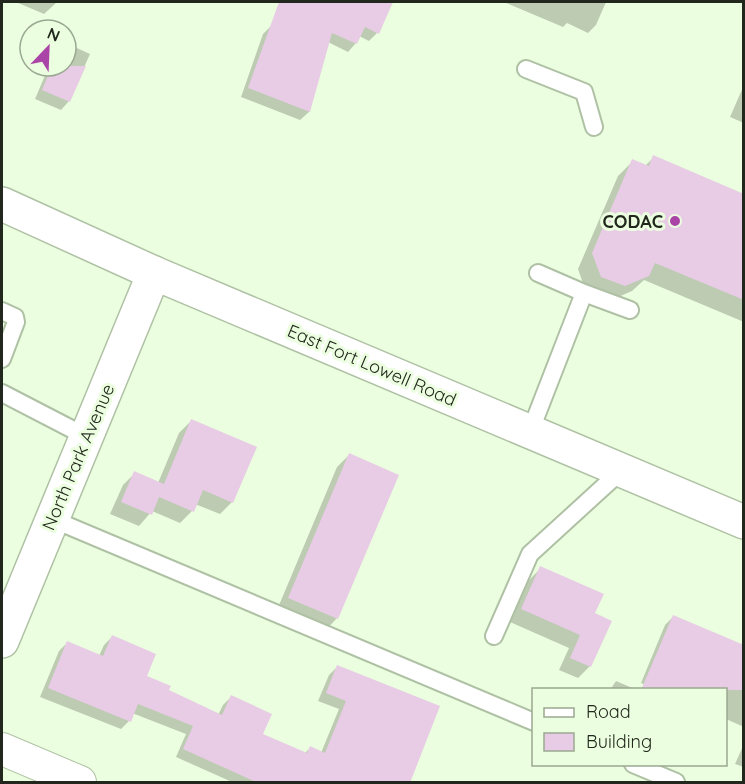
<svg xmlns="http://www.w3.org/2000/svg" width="745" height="784" viewBox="0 0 745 784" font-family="Quicksand,sans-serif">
<rect width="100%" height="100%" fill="#ebfedf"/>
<path fill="#0003" d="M16 2H57L44 14Z
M285 2H392L377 33 369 41 359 36 356 43 348 52 328 42 309 112 300 120 241 97 263 34 271 26 273 27Z
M504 2H606L596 25 588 33 567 23 563 27Z
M66 43 90 54 69 101 61 110 35 99 49 66H66Z
M744 85V123L730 117Z
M654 157 744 195V322L644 280 632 291 609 301 586 292 578 269 618 176 633 161 645 166Z
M191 421 232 502 220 514 195 504 192 511 180 523 152 511 139 526 110 514 123 485 135 473 158 483 179 433Z
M349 455 397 476 337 618 325 631 277 610 337 467Z
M541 568 593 614 590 666 578 678 559 670 569 648 510 622 529 580Z
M673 617 744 646V727L726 719V690H656L641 683 665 625Z
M112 637 145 677 167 691 218 715 223 705 231 697 261 734 304 754 310 748 321 753 339 709 318 701 329 675 337 667 399 782H232L176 757 186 734 132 713 129 721 121 729 40 697 59 651 67 643 99 656 104 645Z
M616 681 637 690H610Z
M744 744V767L735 764Z"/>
<path fill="#e8cce5" d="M279 2H393L379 34 365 27 357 44 332 33 310 112 248 88Z
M52 66H86L70 102 42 90Z
M653 155 744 194V300L655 263 649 276 625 286 601 277 592 253 632 159 649 166Z
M191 419 257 447 233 503 203 490 194 512 159 497 152 515 121 502 134 471 164 484Z
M349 453 399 475 338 619 288 598Z
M540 566 604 594 595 613 612 621 591 667 570 658 580 635 521 609Z
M673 615 744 645V690H641Z
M112 635 156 654 147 676 171 686 169 690 222 715 231 695 272 714 263 734 307 753 310 746 325 753 346 701 326 693 337 665 440 706 410 783H258L183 749 193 726 138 704 131 722 48 688 67 641 103 656Z"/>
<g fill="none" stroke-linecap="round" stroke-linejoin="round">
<defs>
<path id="service" d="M526 69 584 92 594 127
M538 273 584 293
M2 311 15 317 16 322 2 359
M2 393 87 437
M530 432 584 293 630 310
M52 519 534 722
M494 636 530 554 622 470
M633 764 676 782"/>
<path id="minor" d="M2 749 80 782"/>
<path id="tertiary" d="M2 641 154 273"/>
<path id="secondary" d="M2 204 154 273 744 522"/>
</defs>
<use href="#service" stroke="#afc1a4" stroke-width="20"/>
<use href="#minor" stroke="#afc1a4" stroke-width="34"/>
<use href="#tertiary" stroke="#afc1a4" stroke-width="36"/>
<use href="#secondary" stroke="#afc1a4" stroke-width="36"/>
<use href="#service" stroke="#fff" stroke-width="16"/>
<use href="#minor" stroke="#fff" stroke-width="32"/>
<use href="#tertiary" stroke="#fff" stroke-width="33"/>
<use href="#secondary" stroke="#fff" stroke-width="33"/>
</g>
<circle fill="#ab44a7" stroke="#ebfedf" stroke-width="2" cx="675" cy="221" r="6"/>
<g text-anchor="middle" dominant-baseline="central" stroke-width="6" stroke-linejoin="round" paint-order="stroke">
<g font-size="18" font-weight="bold" fill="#21271c" stroke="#ebfedf" text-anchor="end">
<text x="663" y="221">CODAC</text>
</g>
<g font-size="18" fill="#21271c" stroke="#ebfedf">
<text transform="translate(372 365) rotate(23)">East Fort Lowell Road</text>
<text transform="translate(78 457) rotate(-67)">North Park Avenue</text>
</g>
</g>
<rect width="745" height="784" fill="none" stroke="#21271c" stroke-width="6"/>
<rect x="532" y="688" width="195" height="78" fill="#ebfedf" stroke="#9aa891" stroke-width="1.5"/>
<rect x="544" y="708" width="30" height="9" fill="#ffffff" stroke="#9aa891" stroke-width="1.5"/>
<text x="586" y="718" font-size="18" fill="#21271c">Road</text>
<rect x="544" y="733" width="30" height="18" fill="#e8cce5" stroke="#9aa891" stroke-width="1.5"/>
<text x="586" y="748" font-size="18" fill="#21271c">Building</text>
<g transform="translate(48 48) rotate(23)"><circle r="28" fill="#ebfedf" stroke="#9aa891" stroke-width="1.5"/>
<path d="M0-4.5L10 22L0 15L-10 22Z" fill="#ab44a7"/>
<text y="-9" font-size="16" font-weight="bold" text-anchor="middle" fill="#21271c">N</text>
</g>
</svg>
